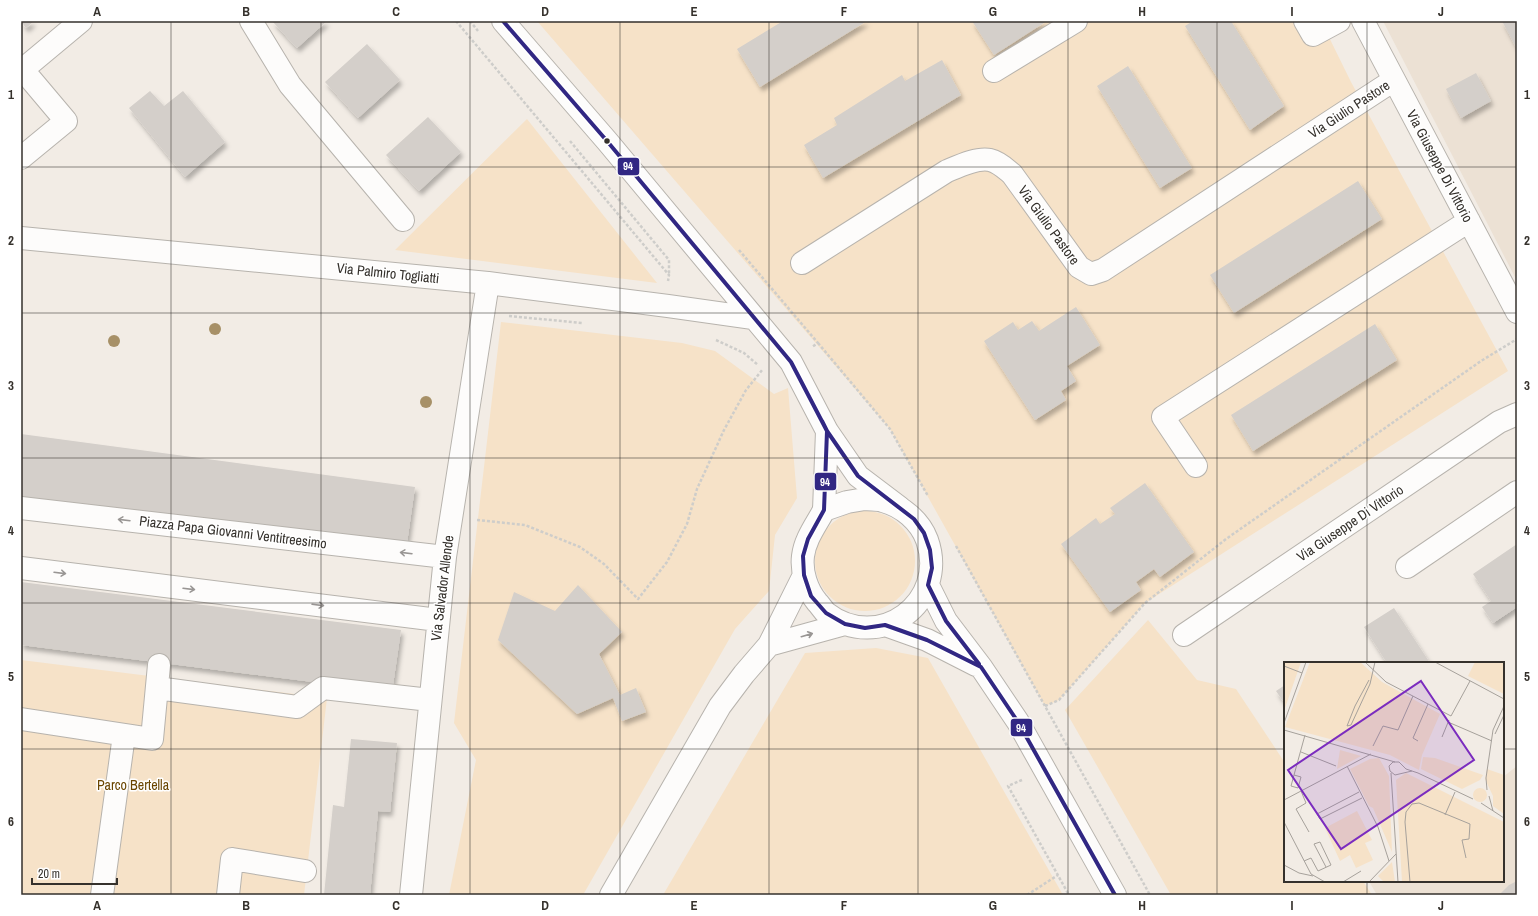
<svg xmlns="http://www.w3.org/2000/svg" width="1538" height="916" viewBox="0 0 1538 916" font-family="'Archivo Narrow',sans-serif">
<defs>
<filter id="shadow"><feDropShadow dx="2.5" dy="4.5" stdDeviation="2" flood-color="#0004"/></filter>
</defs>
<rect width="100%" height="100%" fill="#f2ece5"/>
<path fill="#ece1d4" d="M1383 21H1517V281Z
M1517 766V895H1377L1370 883 1372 881H1503V777Z"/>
<path fill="#f6e2c8" d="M537 21H1321L1351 82 1508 371 1145 603 1059 700 1045 706 890 429Z
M527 119 657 283 395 250Z
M501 322 682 343 715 351 774 394 788 388 797 498 775 535 769 591 735 629 583 895H449L476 760 454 723Z
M815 561a50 50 0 1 1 100 0a50 50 0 1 1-100 0Z
M1148 620 1197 680 1236 689 1285 763V881H1363L1372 895H1171L1065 710Z
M876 648 928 658 1063 895H663L805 653Z
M21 660 327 698 304 895H21Z"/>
<path fill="#d4cfca" filter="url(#shadow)" d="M21 21H34L26 28Z
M272 21H327L297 48Z
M783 21H867L760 87 737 49Z
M972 21H1047L994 55Z
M1193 21H1231L1284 106 1250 130 1185 26Z
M1502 21H1517V49Z
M367 44 400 80 358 118 325 82Z
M942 60 961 95 823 178 804 145 837 125 834 118 902 75 905 81Z
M1128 66 1192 168 1160 188 1097 86Z
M1476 73 1491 101 1461 118 1446 89Z
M150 91 164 106 183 91 225 142 185 177 129 108Z
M428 117 461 152 419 191 386 155Z
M1358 181 1382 219 1234 313 1210 275Z
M1076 307 1100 345 1067 366 1076 381 1061 391 1066 400 1035 420 984 341 1013 322 1018 330 1032 321 1039 331Z
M1375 324 1397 360 1253 451 1231 415Z
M21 434 415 487 406 550 21 499Z
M1145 483 1194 552 1160 577 1154 569 1136 582 1141 590 1110 612 1061 544 1096 518 1100 524 1115 514 1110 508Z
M1517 544V607L1493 623 1482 607 1491 601 1473 574Z
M21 582 401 630 392 692 21 645Z
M578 585 622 632 599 654 620 695 636 688 646 712 622 721 613 698 577 714 498 640 514 592 555 611Z
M1394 608 1430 663H1387L1364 627Z
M1285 685V704L1276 691Z
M351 739 397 743 390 812 378 811 370 895H324L333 805 344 807Z
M1517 881V895H1499L1509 885Z"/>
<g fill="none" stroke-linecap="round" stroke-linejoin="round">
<defs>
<path id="minor" d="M251 21 290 85 403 220
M503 21 607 141 791 362 827 431 858 476 899 507
M1305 21 1313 35 1339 21
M1363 21 1517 312
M21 71 81 21
M994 71 1076 21
M21 158 66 121 23 70
M21 238 488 283 668 306 753 318
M802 263 947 171C959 166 978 157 990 160 999 162 1006 169 1012 174L1079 267 1091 274 1103 270 1394 80
M1196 466 1163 417 1469 221
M21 508 445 557
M824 510 827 431
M1407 567 1517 492
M21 568 438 620
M1184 635 1499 422 1517 414
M157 688 297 707 323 688 430 700
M21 719 152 739 159 665
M102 895 124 735
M228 895 232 859 305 871
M411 895 445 557 488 283"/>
<path id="major" d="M865 499C871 500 877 499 883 501 902 506 920 521 927 540 949 602 879 654 826 613 823 610 820 605 817 602 807 590 801 572 803 556 805 539 816 525 824 510L847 502Z
M928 585 946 621 981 667 1018 722 1115 895
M885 625 927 640 976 665
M769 645 845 624
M611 895 720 706 744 674 769 645 804 575"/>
</defs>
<use href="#minor" stroke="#b7b3ad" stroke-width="24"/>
<use href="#major" stroke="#b7b3ad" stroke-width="24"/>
<path stroke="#cecdca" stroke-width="2.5" stroke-dasharray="3 2" stroke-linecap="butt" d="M456 21 669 275 668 281
M470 21 478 31
M570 141 669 260V274
M739 250 818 343 812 347
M509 316 582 323
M716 340 744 353 758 365
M818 343 890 429 928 496
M477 520 525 525 580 547 604 564 638 599 667 562 687 524 697 489 724 430 746 390 763 369
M956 546 1150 895
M1045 706 1059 700 1145 603 1226 539 1481 361 1517 339
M1022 780 1008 786 1069 895
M1027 895 1058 875"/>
<use href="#minor" stroke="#fdfcfb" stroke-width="22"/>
<use href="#major" stroke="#fdfcfb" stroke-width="22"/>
<defs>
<path id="bus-1" d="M503 21 607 141 791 362 827 431 824 510 808 539 803 556 804 575 811 596 826 613 845 624 865 628 885 625 927 640 981 667 1018 722 1115 895
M822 421 827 431 858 476 914 519 924 533 930 550 932 568 928 585 946 621 979 664"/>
</defs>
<use href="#bus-1" stroke="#fff" stroke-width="7"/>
<use href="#bus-1" stroke="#312783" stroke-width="4"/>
</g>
<g fill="#a79067">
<circle cx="215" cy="329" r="6"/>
<circle cx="114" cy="341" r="6"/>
<circle cx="426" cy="402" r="6"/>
</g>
<defs><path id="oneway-shaft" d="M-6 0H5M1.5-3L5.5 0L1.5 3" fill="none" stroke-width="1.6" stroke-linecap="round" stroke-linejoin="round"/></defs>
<g stroke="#999694">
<use href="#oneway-shaft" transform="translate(124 520) rotate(-173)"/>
<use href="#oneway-shaft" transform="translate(406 553) rotate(-173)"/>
<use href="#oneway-shaft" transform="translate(60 573) rotate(7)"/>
<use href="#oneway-shaft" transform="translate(189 589) rotate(7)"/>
<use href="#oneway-shaft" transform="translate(318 605) rotate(7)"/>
<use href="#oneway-shaft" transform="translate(807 635) rotate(-16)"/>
</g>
<path fill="none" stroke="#35312c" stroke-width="1" stroke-opacity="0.55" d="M171 21V895M321 21V895M470 21V895M620 21V895M769 21V895M918 21V895M1068 21V895M1217 21V895M1367 21V663M21 167H1517M21 313H1517M21 458H1517M21 603H1517M21 749H1285M1503 749H1517M1367 881V895"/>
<circle fill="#35312c" stroke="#fff" stroke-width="1.5" cx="607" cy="141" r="3.5"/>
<g text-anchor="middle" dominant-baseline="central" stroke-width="3" stroke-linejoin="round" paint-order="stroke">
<g font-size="14" fill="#35312c" stroke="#fff">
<text transform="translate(1349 109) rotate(-33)">Via Giulio Pastore</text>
<text transform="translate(1440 166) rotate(62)">Via Giuseppe Di Vittorio</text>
<text transform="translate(1049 225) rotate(54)">Via Giulio Pastore</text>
<text transform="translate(388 273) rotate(6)">Via Palmiro Togliatti</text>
<text transform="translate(1350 523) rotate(-34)">Via Giuseppe Di Vittorio</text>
<text transform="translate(233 532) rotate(7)">Piazza Papa Giovanni Ventitreesimo</text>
<text transform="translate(442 588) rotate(-83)">Via Salvador Allende</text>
</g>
<g font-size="14" fill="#6a4500" stroke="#fff">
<text x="133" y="785">Parco Bertella</text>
</g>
</g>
<g transform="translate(1284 662)">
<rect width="220" height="220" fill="#f2ece5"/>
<path d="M0 0H17L0 49ZM26 0H76L98 20 156 52 138 93 135 108 106 93 1 65ZM191 0H220V32L184 14ZM56 88 77 94 53 107ZM139 95 151 96 199 113 196 118 178 127 137 107ZM95 96 105 114 108 190 89 146 85 144 66 107 86 97ZM203 107 220 113V152L209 144V134L201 117ZM122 111 220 160V220H118L112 118ZM189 133a7 7 0 1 1 14 0a7 7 0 1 1-14 0ZM73 149 88 178 81 181 89 198 72 206 66 193 56 199 41 166ZM108 200 111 220H100L94 214Z" fill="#f6e2c8"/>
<path fill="none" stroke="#a6a19b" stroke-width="1" d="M81 0 102 20 167 54 186 19M151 0 220 37M0 4 18 11M85 18 71 44 63 64 67 63 86 22 91 0M164 60 208 79M0 61 22 0M0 68 111 100M211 72 220 53M158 75 165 58M134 79 129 76 144 42M89 84 99 64 114 68 129 34M17 90 52 104M63 104 94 165 105 199M128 109 111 113 106 109 105 104 109 100H115L122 107 134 111 189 137M107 111 114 220M10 113 17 115 14 126 7 124 10 113 21 73M203 128 202 116 209 68 220 44M17 129 22 141 12 147 25 170M75 130 33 152 36 157 78 136M205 134 209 149M0 138 87 92M197 141 220 156M161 153 171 130M0 160 27 212 41 220M20 199 27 196 34 209 47 203 36 180 30 182 42 205M0 203 15 211 29 214M59 220 77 209M85 220 112 192M126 220 121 160 122 150 128 142 135 141 186 162 185 177 178 178 182 196"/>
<path fill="#7b2cbf" fill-opacity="0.15" stroke="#7b2cbf" stroke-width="2" d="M137 19 190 98 57 187 4 108Z"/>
<rect width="220" height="220" fill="none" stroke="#35312c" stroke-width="2"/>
</g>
<g stroke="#fff" stroke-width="1.5">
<rect x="617" y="157" width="23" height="19" rx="4" fill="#312783"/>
<rect x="814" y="472" width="23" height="19" rx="4" fill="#312783"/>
<rect x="1010" y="718" width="23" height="19" rx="4" fill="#312783"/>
</g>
<g font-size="11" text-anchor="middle" font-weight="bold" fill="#fff">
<text x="628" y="170">94</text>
<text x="825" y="486">94</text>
<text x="1021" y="732">94</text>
</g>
<rect width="1538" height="916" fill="none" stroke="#ffffff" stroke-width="44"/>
<path d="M32 878v6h85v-6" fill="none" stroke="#35312c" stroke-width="2"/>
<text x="38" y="878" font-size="12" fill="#35312c" stroke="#ffffff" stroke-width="3" paint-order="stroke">20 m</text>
<rect x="22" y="22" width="1494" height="872" fill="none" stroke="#35312c" stroke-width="1.5"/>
<g font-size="13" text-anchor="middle" font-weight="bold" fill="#35312c">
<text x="97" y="16">A</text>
<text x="246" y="16">B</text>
<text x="396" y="16">C</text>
<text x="545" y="16">D</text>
<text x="694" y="16">E</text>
<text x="844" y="16">F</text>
<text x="993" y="16">G</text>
<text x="1142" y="16">H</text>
<text x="1292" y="16">I</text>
<text x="1441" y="16">J</text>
<text x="11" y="99">1</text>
<text x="1527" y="99">1</text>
<text x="11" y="245">2</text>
<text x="1527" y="245">2</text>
<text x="11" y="390">3</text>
<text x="1527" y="390">3</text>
<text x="11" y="535">4</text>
<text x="1527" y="535">4</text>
<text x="11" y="681">5</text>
<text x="1527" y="681">5</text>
<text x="11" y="826">6</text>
<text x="1527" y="826">6</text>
<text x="97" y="910">A</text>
<text x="246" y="910">B</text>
<text x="396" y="910">C</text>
<text x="545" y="910">D</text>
<text x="694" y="910">E</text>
<text x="844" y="910">F</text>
<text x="993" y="910">G</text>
<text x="1142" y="910">H</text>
<text x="1292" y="910">I</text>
<text x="1441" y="910">J</text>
</g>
</svg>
